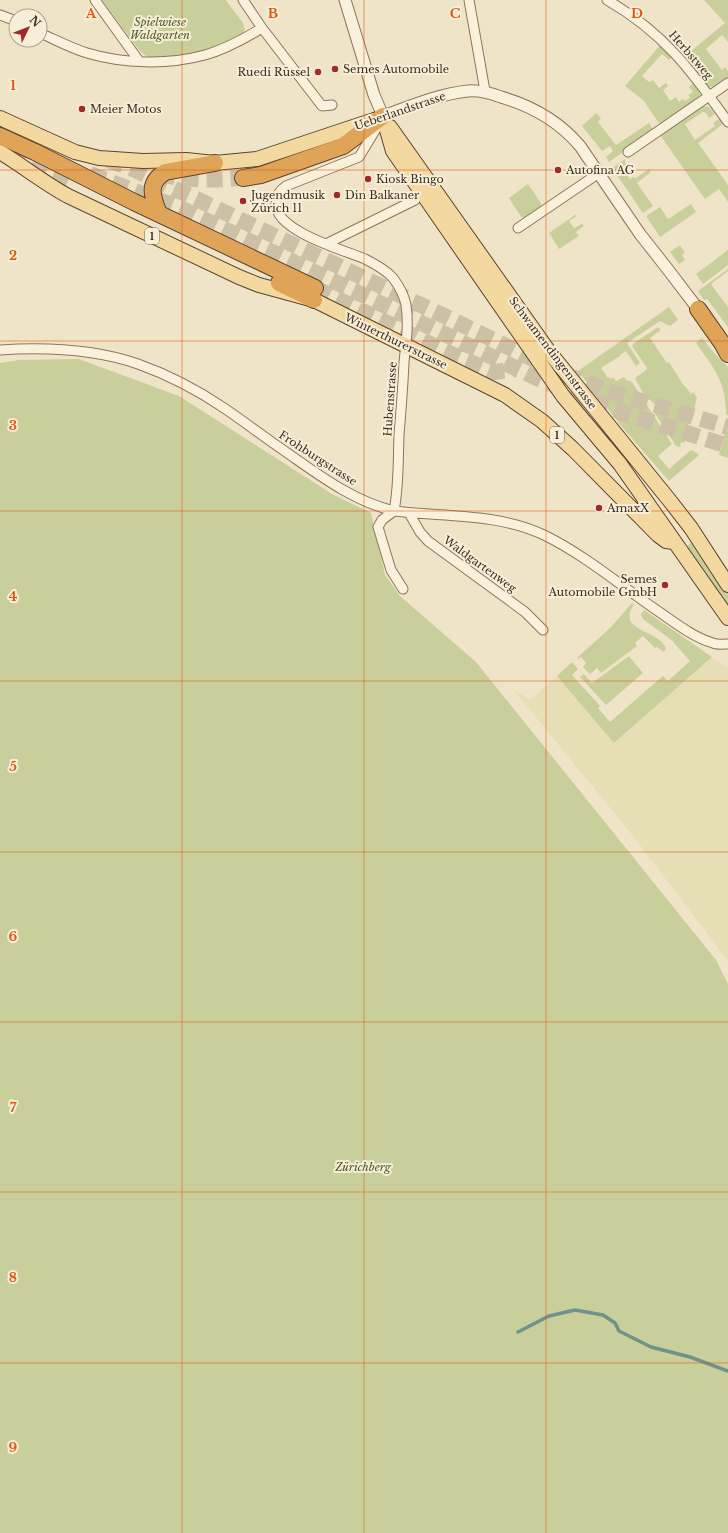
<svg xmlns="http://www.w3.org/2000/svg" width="728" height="1533" viewBox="0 0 728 1533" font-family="'Libre Baskerville',serif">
<rect width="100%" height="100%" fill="#f0e4c8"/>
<path fill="#e6deb5" d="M712 657 728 668V961L633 836 514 690 530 700 557 676 614 743Z"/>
<path fill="#c9cf9b" d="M102 0H226L243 23 245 31C238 45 168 60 152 58 147 58 143 53 139 50Z
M704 0H728V42L722 35 706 49 722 70 725 67 728 71V80L716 88 708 86 685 56 725 23Z
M661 44 673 56 669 60 662 54 642 76 649 82 653 80 659 88 666 83 668 86 663 90 670 101 676 97 679 102 683 99 685 101 690 98 688 95 693 92 689 87 692 84C697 86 701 93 700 98L662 125 658 122 644 101 625 86Z
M703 106 709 107 715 114 709 118 706 113 703 112 685 124 695 140 715 126 713 123 719 119 723 124 698 143 728 185V202L719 189 705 199 660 135Z
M596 113 601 118 598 122 616 145 649 123 654 131 609 162 606 157 613 151 610 146 602 151 582 126Z
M625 159V163L632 172 627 175 630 179 633 177 636 178 649 169 651 172 637 183 653 206 643 213 612 168Z
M528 184 541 203V206L525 218 521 217 509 198Z
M691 204 696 212 660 237 646 216 660 207 668 219Z
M575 215 577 216 569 221 574 228 582 224 584 226 576 232 579 236 559 249 549 233Z
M680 245 685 253 682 255 685 260 679 264 670 252Z
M728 250V265L703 284 696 274Z
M728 269V271L711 284 728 307V327L707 299 704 300 698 291Z
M669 307 678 320 670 326 660 321 627 343 640 363 636 366 626 351 620 355V356L601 368 608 378 610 377 611 379 613 377 616 381 624 377 626 380 632 382 672 444 658 456 669 469 691 450 697 453 699 455 669 481 622 427 578 371Z
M658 327 661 330 650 338 667 363 669 362 684 386H685L691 394 693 392 697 397 693 414 691 413 684 443 681 442 680 447 676 446 654 412 658 407 650 400H649L642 391 635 378 646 370 647 368 632 346 634 343Z
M702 338 715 354 728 367V416L726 414C726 381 714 369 696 343Z
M79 359 179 396 332 494 371 513 385 575 400 596 476 662 716 960 728 984V1533H0V363L19 360Z
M728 422V458L719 455Z
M692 541 728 591V608L686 548Z
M632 603 634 604C616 632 658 629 666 648L664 652 657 647 655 648 643 636 635 643 637 646 601 673 597 668 590 674 583 667 586 663 581 657 578 659 577 658 611 627Z
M644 610 712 657 614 743 557 676 572 662 578 669 572 675 600 706 598 708 610 722 663 676 668 681 690 661 674 643V642L643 619 641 614Z
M629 656 643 673 606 705 580 677 584 674 592 683Z"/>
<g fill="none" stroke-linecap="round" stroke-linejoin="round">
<path stroke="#6f938a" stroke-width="3.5" d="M518 1332 549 1316 575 1310 603 1315 615 1323 619 1331 651 1347 690 1357 728 1371"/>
<path stroke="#ccc0a6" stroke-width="16" stroke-dasharray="16 8" stroke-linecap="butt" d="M10 154 69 182
M108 160 131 168 188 195 440 314 562 373 602 389 728 427
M90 174 180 208 543 381 624 413 728 446
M159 174C188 181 215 180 243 178
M315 288 451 354 494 372 516 369"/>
<defs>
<path id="minor" d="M95 0 139 61
M243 0 262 28 322 106 332 105
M469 0 485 91
M607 0C663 32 691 70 728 122
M0 15 16 21
M40 33C56 40 71 48 87 53 124 64 168 65 205 55 226 49 244 39 262 28
M379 124 359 157 286 186C280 190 276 196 276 204 275 231 344 250 365 259 375 264 386 270 393 278 399 286 404 294 406 305 409 324 406 343 404 362 403 386 401 411 399 435 398 460 399 486 394 511L382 520 378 527 391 570 403 589
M628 152 728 83
M518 228 599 173
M326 244 415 200
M0 350C46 347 94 349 138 364 166 374 199 391 224 408 245 422 265 438 286 452 319 475 353 501 394 511 443 517 498 513 544 535 583 554 619 584 655 609 673 621 692 637 713 643 717 645 723 644 728 644
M409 513 420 532 428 541 525 612 543 630"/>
<path id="tertiary" d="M345 0 374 95 383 116C411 106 439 94 468 91 480 90 490 93 501 97 532 106 559 121 580 146L640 234 666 267 698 309"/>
<path id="primary" d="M383 116 393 151 447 229 563 396 620 464 728 618
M0 118 75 152 99 158 143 161 186 160 215 163 257 159 374 120
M390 127 550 353 670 501 691 528 728 585
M0 152C23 166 44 183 68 196L239 277 259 285 314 300 505 395 542 421 573 449 658 535 666 541 674 542"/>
<path id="motorway" d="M0 136 35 152 134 202 315 288
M243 178 261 175 343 146 383 116
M159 214C152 196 147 183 165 172L215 163
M279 283 314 300
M698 309 722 343 728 354"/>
</defs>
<use href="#minor" stroke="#8d765c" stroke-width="11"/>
<use href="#tertiary" stroke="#8d765c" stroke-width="13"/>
<use href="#primary" stroke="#5b4430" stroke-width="16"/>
<use href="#motorway" stroke="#5b4430" stroke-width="18"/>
<use href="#minor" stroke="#faf1dc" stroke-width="9"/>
<use href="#tertiary" stroke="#faf1dc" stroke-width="11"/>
<use href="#primary" stroke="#f3d9a0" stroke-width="14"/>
<use href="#motorway" stroke="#e0a458" stroke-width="16"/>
</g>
<path fill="none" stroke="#df570d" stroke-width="1" stroke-opacity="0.55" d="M182 0V1533M364 0V1533M546 0V1533M0 170H728M0 341H728M0 511H728M0 681H728M0 852H728M0 1022H728M0 1192H728M0 1363H728"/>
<g fill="#9e2a2b" stroke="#f7eed8" stroke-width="1.5">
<circle cx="335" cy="69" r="4"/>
<circle cx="318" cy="72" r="4"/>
<circle cx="82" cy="109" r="4"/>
<circle cx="558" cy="170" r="4"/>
<circle cx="368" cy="179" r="4"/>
<circle cx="337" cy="195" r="4"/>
<circle cx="243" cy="201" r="4"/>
<circle cx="599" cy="508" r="4"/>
<circle cx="665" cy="585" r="4"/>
</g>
<g text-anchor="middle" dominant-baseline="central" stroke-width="4" stroke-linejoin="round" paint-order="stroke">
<g fill="#f7eed8" stroke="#756857" stroke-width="1">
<rect x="145" y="228" width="14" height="16" rx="3"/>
<rect x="550" y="427" width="14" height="16" rx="3"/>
</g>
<g font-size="10" font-weight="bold" fill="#3d2e20">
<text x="152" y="236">1</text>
<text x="557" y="435">1</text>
</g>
<g font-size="11" font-style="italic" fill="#4d5a26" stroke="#f7eed8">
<text x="160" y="22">Spielwiese<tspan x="160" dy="13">Waldgarten</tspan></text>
<text x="363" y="1167">Zürichberg</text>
</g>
<g font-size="11" fill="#3d2e20" stroke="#f7eed8">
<text transform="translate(691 55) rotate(49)">Herbstweg</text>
<text transform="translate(400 111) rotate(-19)">Ueberlandstrasse</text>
<text transform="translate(396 341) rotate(26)">Winterthurerstrasse</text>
<text transform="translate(553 353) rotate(53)">Schwamendingenstrasse</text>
<text transform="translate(390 399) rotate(-86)">Hubenstrasse</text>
<text transform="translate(318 458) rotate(33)">Frohburgstrasse</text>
<text transform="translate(480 564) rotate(36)">Waldgartenweg</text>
</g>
<g font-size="11" fill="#3d2e20" stroke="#f7eed8" text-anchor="start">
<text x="343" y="69">Semes Automobile</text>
<text x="310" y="72" text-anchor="end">Ruedi Rüssel</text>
<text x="90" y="109">Meier Motos</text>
<text x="566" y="170">Autofina AG</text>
<text x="376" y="179">Kiosk Bingo</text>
<text x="251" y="195">Jugendmusik<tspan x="251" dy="13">Zürich 11</tspan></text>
<text x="345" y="195">Din Balkaner</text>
<text x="607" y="508">AmaxX</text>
<text x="657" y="579" text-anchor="end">Semes<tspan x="657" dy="13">Automobile GmbH</tspan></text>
</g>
</g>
<g font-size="13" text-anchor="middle" font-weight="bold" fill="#df570d" stroke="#f7eed8" stroke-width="4" stroke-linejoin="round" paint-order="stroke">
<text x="91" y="18">A</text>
<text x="273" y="18">B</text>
<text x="455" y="18">C</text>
<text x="637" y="18">D</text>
<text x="13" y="90">1</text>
<text x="13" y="260">2</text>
<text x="13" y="430">3</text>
<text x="13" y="601">4</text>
<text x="13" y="771">5</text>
<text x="13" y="941">6</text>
<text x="13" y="1112">7</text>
<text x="13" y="1282">8</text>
<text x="13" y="1452">9</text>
</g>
<g transform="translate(28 28) rotate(47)"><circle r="19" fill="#f7eed8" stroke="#ada18e"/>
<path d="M0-3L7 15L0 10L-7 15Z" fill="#9e2a2b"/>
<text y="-6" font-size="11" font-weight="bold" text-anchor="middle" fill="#3d2e20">N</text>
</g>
</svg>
